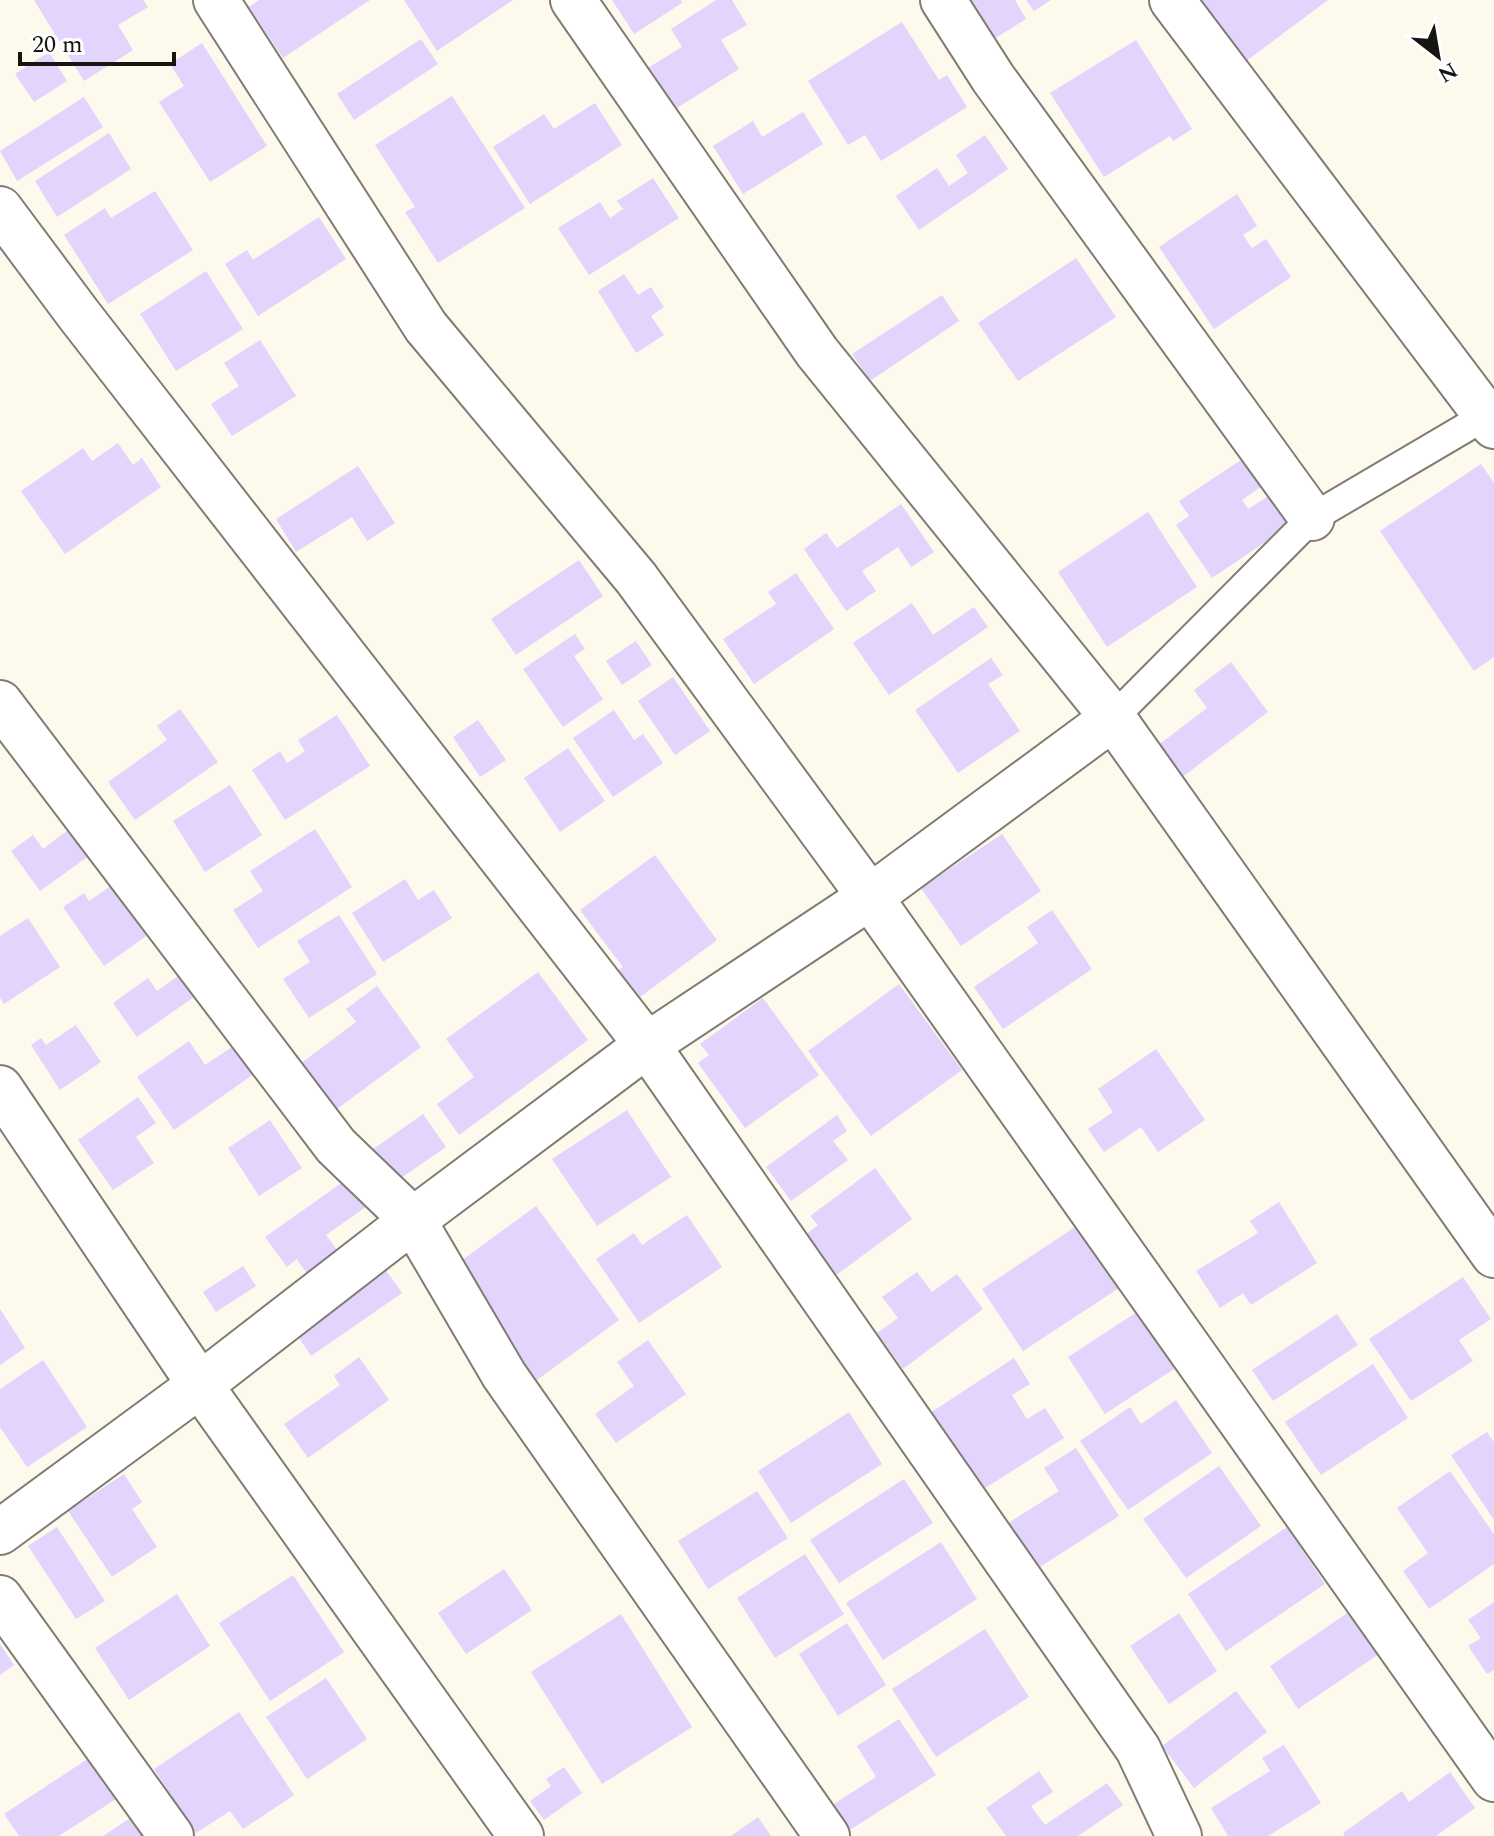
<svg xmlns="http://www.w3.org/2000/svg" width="1494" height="1836" viewBox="0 0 1494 1836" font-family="Spectral,serif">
<rect width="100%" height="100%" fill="#fdf9ed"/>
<path fill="#e2d4fc" d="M34 0H143L148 7 118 25 133 50 84 81Z
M259 0H370L283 58 249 7Z
M404 0H513L437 51Z
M612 0H681L682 3 634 34Z
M716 0H732L747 25 721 40 739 69 672 111 646 69 682 47 671 29Z
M963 0H1015L1026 19 989 42Z
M1026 0H1051L1034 11Z
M1199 0H1328L1245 62Z
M902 22 939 80 947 75 967 107 881 161 865 135 848 145 808 81Z
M421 39 438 64 354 120 337 94Z
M1136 40 1192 129 1173 141 1170 136 1104 177 1050 93Z
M202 43 267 146 210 182 159 102 184 86 170 64Z
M49 52 67 81 34 102 15 74Z
M452 96 525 208 438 263 405 212 415 207 375 145Z
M84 97 103 127 17 181 0 151Z
M595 103 622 145 530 204 493 147 544 114 554 129Z
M803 112 823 144 743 194 713 146 753 121 762 137Z
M109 133 131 169 57 217 35 181Z
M985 135 1008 169 919 230 896 196 937 168 949 186 968 173 956 155Z
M653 178 679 218 589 275 558 228 600 202 610 218 623 209 617 201Z
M155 191 193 250 108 304 64 235 105 208 111 218Z
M1237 194 1257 226 1243 235 1252 248 1266 239 1291 277 1214 329 1159 247Z
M319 217 346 259 258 316 225 264 247 250 253 260Z
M1076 258 1116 317 1018 381 978 323Z
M206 271 243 329 176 371 140 314Z
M624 274 638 295 651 287 664 307 651 316 664 335 636 353 598 291Z
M942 295 959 321 870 381 852 354Z
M260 340 296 396 232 436 211 404 239 386 224 363Z
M118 443 133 465 142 458 161 487 65 554 21 491 83 448 92 461Z
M1244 458 1262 486 1242 500 1248 509 1272 494 1292 524 1212 578 1176 525 1189 516 1179 501Z
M1481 464 1494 483V657L1474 671 1380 531Z
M358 466 395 523 367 541 352 517 296 552 276 519Z
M901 504 934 552 911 567 898 547 862 571 876 591 846 611 804 549 826 533 837 548Z
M1148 512 1197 587 1107 647 1058 572Z
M579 560 603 596 516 655 491 619Z
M796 573 834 629 754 684 723 639 776 604 768 592Z
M912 603 933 635 974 607 988 627 889 695 853 643Z
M575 634 585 649 574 656 603 699 563 727 523 669Z
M636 641 652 665 622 685 606 661Z
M991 658 1003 675 988 684 1020 731 958 773 915 710Z
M1231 662 1268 712 1181 778 1157 746 1207 708 1194 690Z
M673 677 710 731 675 755 638 701Z
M180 709 218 762 135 820 108 782 167 740 157 726Z
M614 710 634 740 643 734 663 763 613 797 573 738Z
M337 715 370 766 285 820 252 770 280 751 287 763 305 751 298 740Z
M478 720 506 760 480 777 453 737Z
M568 748 605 801 560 832 524 778Z
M230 785 262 835 205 872 173 821Z
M73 826 93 853 40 891 11 851 33 835 43 849Z
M315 829 352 887 258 948 233 910 263 891 250 871Z
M1002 834 1041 891 961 946 921 888Z
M655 855 717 940 636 1000 616 972 623 967 580 910Z
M405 879 418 900 434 890 452 918 383 962 352 913Z
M117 882 152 932 104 966 63 907 84 893 89 901Z
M1052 910 1092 969 1003 1029 974 987 1038 943 1027 927Z
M339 915 377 974 309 1018 283 979 310 962 297 941Z
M28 918 60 967 4 1004 0 998V936Z
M185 971 201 992 137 1037 113 1003 148 978 157 991Z
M538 972 588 1040 459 1135 437 1104 474 1077 446 1039Z
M899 984 962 1070 871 1136 808 1051Z
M377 986 421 1047 330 1114 296 1067 356 1022 346 1009Z
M763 998 819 1075 745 1128 698 1063 709 1055 700 1044Z
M76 1025 101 1062 60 1090 31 1045 41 1038 46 1045Z
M189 1041 205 1065 241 1041 261 1069 174 1130 137 1077Z
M1156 1049 1205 1120 1158 1152 1141 1127 1104 1152 1088 1129 1113 1112 1098 1089Z
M138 1097 156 1123 136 1137 154 1163 113 1190 78 1140Z
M627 1110 671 1177 597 1226 552 1159Z
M423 1114 446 1147 395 1182 372 1150Z
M837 1115 847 1131 833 1141 848 1160 791 1201 766 1167Z
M270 1120 302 1168 259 1196 228 1148Z
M875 1168 912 1219 835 1276 805 1235 818 1225 810 1216Z
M350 1177 370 1204 326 1235 344 1259 312 1281 297 1259 287 1267 265 1237Z
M1279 1202 1317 1263 1251 1305 1243 1293 1220 1308 1196 1271 1258 1233 1250 1221Z
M536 1206 619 1320 537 1380 454 1266Z
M687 1215 722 1267 639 1323 596 1259 634 1233 642 1245Z
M1078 1225 1119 1288 1023 1351 982 1289Z
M243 1266 256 1286 216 1312 203 1292Z
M383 1266 402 1293 311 1356 293 1329Z
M917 1272 932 1292 957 1274 983 1309 903 1369 877 1333 898 1318 882 1297Z
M1463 1277 1491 1319 1459 1340 1473 1361 1411 1401 1369 1339Z
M0 1309 25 1348 0 1365Z
M1140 1310 1177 1367 1105 1414 1068 1357Z
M1337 1314 1358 1345 1273 1401 1252 1370Z
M648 1340 686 1394 616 1443 595 1414 634 1386 617 1362Z
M359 1357 389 1400 308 1458 284 1424 340 1385 334 1376Z
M1014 1358 1030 1384 1012 1395 1027 1419 1045 1408 1064 1438 974 1495 924 1417Z
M43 1360 87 1427 27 1467 0 1427V1389Z
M1373 1364 1408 1418 1321 1475 1285 1422Z
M1176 1400 1212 1453 1128 1510 1080 1441 1130 1407 1141 1424Z
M849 1412 882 1464 791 1523 758 1471Z
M1487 1432 1494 1442V1520L1451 1455Z
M1076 1448 1119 1516 1026 1576 997 1530 1059 1491 1044 1468Z
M1219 1466 1261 1526 1186 1578 1143 1519Z
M1450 1471 1494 1534V1564L1429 1609 1403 1571 1428 1553 1397 1508Z
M124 1474 142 1502 132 1509 157 1547 112 1577 68 1511Z
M904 1479 933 1523 839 1583 810 1540Z
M757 1491 788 1538 708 1589 678 1541Z
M57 1527 105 1601 76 1619 28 1546Z
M1287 1527 1325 1584 1226 1651 1188 1594Z
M941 1542 977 1599 883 1660 846 1603Z
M805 1554 844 1614 775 1658 737 1598Z
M504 1569 532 1610 466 1654 438 1613Z
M293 1575 344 1652 270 1701 219 1623Z
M177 1594 210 1646 129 1700 95 1648Z
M1494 1602V1670L1487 1674 1468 1646 1481 1638 1468 1620Z
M1359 1605 1388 1648 1298 1709 1270 1666Z
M1179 1613 1217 1671 1169 1704 1130 1646Z
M621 1614 692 1727 602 1784 531 1672Z
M847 1623 886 1685 838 1716 799 1654Z
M985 1629 1029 1697 936 1757 892 1689Z
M0 1644 14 1665 0 1675Z
M326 1678 367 1739 307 1779 266 1717Z
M1236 1691 1267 1732 1194 1788 1162 1746Z
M239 1712 294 1795 243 1829 230 1811 196 1833 154 1769Z
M899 1719 936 1775 842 1835 826 1809 876 1777 857 1746Z
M1284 1745 1321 1803 1268 1836H1228L1211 1808 1270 1771 1262 1758Z
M89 1758 116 1799 59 1836H19L4 1814Z
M564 1767 582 1793 544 1820 530 1801 551 1786 546 1779Z
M1039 1771 1053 1792 1031 1806 1045 1825 1107 1783 1123 1805 1078 1836H1006L986 1808Z
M1450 1772 1475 1808 1436 1836H1345L1343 1833 1402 1791 1409 1802Z
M132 1817 144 1836H103Z
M758 1817 771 1836H731Z"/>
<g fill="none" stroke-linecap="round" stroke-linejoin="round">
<defs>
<path id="service" d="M1113 718 1312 518 1487 415"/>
<path id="minor" d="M216 0 426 327 636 578 870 897 1494 1779
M573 0 817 352 1113 718 1494 1255
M943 0 993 78 1312 518
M1172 0 1494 426
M0 209 79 315 647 1045 1138 1749 1179 1836
M0 703 336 1146 413 1220 504 1375 827 1836
M0 1088 200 1385 521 1836
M0 1532 200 1385 413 1220 647 1045 870 897 1113 718
M0 1598 171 1836"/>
</defs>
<use href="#service" stroke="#807c72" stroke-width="32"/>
<use href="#minor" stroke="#807c72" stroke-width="48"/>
<use href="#service" stroke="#fff" stroke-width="28"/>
<use href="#minor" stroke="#fff" stroke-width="44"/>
</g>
<g transform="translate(1438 56) rotate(149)" stroke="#ffffff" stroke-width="6" paint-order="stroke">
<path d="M0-6L14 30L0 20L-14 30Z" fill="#161511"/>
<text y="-12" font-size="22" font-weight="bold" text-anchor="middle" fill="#161511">N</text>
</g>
<path d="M20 52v12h154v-12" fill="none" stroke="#161511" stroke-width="4"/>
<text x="32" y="52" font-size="24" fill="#161511" stroke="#ffffff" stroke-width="6" paint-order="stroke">20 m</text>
</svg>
